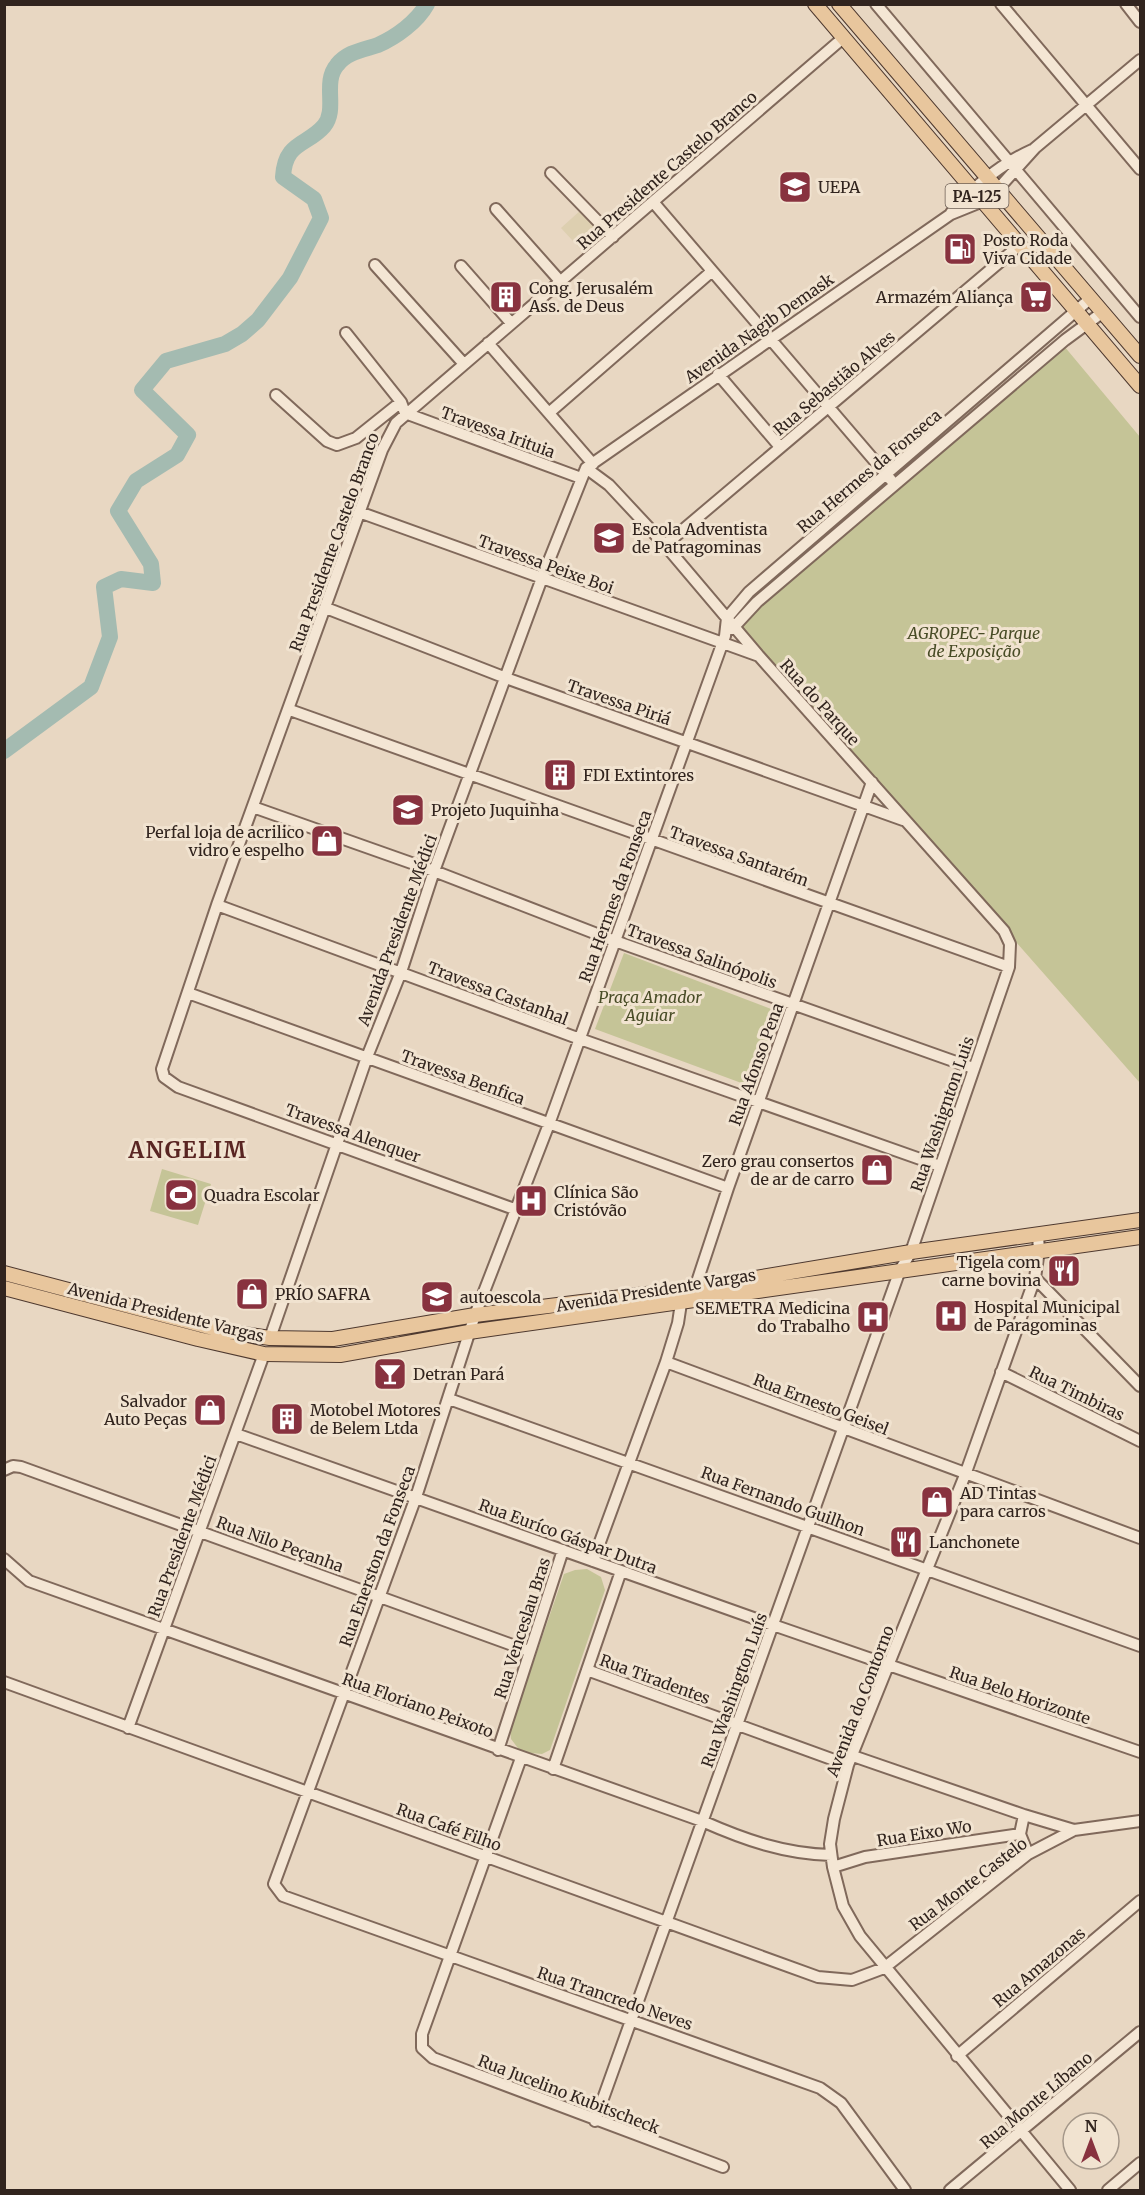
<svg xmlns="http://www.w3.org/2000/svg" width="1145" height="2195" viewBox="0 0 1145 2195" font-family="Merriweather,serif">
<rect width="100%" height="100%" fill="#e8d7c2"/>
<path fill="#ddcfb0" d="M582 209 606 235 585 254 561 228Z"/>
<path fill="#c5c497" d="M1064 346 1140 437V1083L740 628 742 621Z
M624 953 779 1012 755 1088 595 1029Z
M162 1169 211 1184 198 1225 150 1211Z
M587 1569 601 1577 605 1590 550 1750 542 1754 521 1752 511 1739 510 1730 564 1574 575 1570Z"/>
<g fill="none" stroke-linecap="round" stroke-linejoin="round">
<path stroke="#a4bbb1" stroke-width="16" d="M4 751 91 687 110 637 104 587 121 579 153 583 151 564 118 511 136 481 177 455 188 435 142 390 166 361 225 344 242 334 258 320 290 278 321 218 314 199 283 177C285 141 307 146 324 126 338 109 322 83 337 65 347 52 363 50 378 45 396 37 417 22 427 4"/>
<defs>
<path id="minor" d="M876 4 1140 317
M1001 4 1140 169
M1126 4 1140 22
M551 173 613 237
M654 203 891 480
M496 209 560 281
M951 213C974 186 999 165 1032 150
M375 265 464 364
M461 266 511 323
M346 333 401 402 405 413 581 478
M488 343 593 464
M718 374 780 447
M276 395 327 441 337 445 356 438 401 402
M550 412 711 272
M586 468 609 485 665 545 759 656 1004 931 1010 944 1009 967 911 1252 900 1270 595 2121
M359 512 759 656
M665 545 1021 244
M326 608 506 678 903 820
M732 629 757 602 1065 340 1103 312
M290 710 1009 967
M253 807 434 871 615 941 973 1068
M217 905 580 1039 940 1166
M188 993 728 1188
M517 1210 178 1087 164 1077 162 1069 217 905 382 450 396 423 843 38
M1038 1236 1039 1250 1035 1278 965 1475 848 1765 834 1819 830 1844 833 1867 843 1906 860 1936 1070 2190
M1035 1278 1140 1386
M695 1288 728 1188 872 782
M270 1338 367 1057 401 972 434 871 542 578 586 468 951 214 983 201 998 189 1035 148 1140 60
M666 1362 1140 1538
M1001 1372 1140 1441
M449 1399 1140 1646
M236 1434 773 1625 1140 1752
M4 1470 13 1466 21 1467 529 1651
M4 1559 29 1581 702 1821C745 1840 785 1854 831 1855
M593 1561 666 1362 678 1323 681 1303
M587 1670 848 1765
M4 1682 818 1977 852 1980 884 1968 1028 1854 1074 1830 1140 1821
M128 1728 264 1354
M498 1750 563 1550
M853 1756 1024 1815 1074 1830
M521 1758 422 2034V2048L433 2058 723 2167
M553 1769 621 1571
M1024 1815 1020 1834 1028 1854
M833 1867 865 1857 1020 1834
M957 2056 1140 1901
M905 2190 841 2103 820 2088 283 1896 274 1884 416 1497 475 1315 549 1124 725 636 727 618 749 592 1091 298
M950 2190 1140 2032
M1108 2190 1140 2163"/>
<path id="major" d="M815 4 1140 386
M839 4 1140 356
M4 1273 224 1331 270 1338 333 1339 475 1315 695 1288 911 1252 1140 1220
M4 1288 198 1339 264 1354 340 1355 469 1332 1140 1237"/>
</defs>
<use href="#minor" stroke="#80695b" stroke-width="14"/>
<use href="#major" stroke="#4e392f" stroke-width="16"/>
<use href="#minor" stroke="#f4e6d4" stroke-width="10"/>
<use href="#major" stroke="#e8c69d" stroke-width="14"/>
</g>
<defs>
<symbol id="university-square" viewBox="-11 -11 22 22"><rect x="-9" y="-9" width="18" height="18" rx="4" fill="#88323f" stroke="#f1e3d0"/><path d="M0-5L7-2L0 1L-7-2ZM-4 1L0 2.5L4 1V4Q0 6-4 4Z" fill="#fff"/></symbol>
<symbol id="fuel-square" viewBox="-11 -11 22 22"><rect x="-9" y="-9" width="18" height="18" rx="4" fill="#88323f" stroke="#f1e3d0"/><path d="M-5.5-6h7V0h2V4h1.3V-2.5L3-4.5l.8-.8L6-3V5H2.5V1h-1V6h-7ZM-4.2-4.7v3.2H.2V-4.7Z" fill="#fff"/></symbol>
<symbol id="building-square" viewBox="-11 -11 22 22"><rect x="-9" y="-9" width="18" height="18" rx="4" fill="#88323f" stroke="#f1e3d0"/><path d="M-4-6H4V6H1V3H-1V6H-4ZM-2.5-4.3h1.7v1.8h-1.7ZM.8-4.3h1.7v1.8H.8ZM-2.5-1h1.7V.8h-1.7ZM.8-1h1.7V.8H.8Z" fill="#fff"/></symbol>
<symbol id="supermarket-square" viewBox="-11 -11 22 22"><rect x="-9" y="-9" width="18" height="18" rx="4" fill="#88323f" stroke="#f1e3d0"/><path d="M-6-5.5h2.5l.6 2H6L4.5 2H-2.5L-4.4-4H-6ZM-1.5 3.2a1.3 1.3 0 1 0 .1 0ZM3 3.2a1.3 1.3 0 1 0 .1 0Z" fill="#fff"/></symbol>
<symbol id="school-square" viewBox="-11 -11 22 22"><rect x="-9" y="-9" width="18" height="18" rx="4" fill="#88323f" stroke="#f1e3d0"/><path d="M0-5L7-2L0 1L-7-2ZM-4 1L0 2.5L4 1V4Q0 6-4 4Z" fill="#fff"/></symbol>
<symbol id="shop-square" viewBox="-11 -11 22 22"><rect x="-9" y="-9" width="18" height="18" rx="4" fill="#88323f" stroke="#f1e3d0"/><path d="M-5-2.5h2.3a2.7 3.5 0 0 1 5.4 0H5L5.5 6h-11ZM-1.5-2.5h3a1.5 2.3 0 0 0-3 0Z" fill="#fff"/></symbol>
<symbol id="stadium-square" viewBox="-11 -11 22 22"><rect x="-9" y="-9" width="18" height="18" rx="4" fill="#88323f" stroke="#f1e3d0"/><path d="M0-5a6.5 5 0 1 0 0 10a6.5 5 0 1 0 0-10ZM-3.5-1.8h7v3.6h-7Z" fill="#fff"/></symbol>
<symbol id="hospital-square" viewBox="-11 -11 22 22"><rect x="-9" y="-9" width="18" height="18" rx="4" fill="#88323f" stroke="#f1e3d0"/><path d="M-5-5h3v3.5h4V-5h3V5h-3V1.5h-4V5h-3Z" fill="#fff"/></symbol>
<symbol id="restaurant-square" viewBox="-11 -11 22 22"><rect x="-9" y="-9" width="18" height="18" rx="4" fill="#88323f" stroke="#f1e3d0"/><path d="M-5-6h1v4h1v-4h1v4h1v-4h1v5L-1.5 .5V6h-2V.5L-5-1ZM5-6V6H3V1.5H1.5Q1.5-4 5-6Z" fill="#fff"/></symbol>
<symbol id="bar-square" viewBox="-11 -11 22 22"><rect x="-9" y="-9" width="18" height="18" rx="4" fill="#88323f" stroke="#f1e3d0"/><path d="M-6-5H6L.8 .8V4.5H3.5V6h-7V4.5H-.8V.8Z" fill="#fff"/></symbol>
</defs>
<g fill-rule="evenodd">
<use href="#university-square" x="776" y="168" width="38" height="38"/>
<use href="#fuel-square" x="941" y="230" width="38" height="38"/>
<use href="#building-square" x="487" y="278" width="38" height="38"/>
<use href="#supermarket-square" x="1017" y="278" width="38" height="38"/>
<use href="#school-square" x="590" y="519" width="38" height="38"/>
<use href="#building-square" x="541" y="756" width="38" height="38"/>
<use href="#school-square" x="389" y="791" width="38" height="38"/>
<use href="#shop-square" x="308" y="822" width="38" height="38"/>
<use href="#shop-square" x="858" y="1151" width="38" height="38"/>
<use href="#stadium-square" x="162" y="1176" width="38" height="38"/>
<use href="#hospital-square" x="512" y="1182" width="38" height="38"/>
<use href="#restaurant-square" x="1045" y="1252" width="38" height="38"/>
<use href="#shop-square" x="233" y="1275" width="38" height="38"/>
<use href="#school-square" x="418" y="1278" width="38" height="38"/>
<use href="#hospital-square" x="932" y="1297" width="38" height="38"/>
<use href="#hospital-square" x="854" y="1298" width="38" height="38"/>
<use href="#bar-square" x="371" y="1355" width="38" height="38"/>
<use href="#shop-square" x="191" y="1391" width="38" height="38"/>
<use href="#building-square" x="268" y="1400" width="38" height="38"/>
<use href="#shop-square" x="918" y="1483" width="38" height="38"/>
<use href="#restaurant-square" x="887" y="1523" width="38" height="38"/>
</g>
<g text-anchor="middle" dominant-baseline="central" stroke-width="6" stroke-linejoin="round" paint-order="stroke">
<rect fill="#f1e3d0" stroke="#6b5d53" stroke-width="1.5" x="945.5" y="184" width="63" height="24" rx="4.5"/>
<g font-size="15" font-weight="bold" fill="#31241e">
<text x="977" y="196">PA-125</text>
</g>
<g font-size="16" fill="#31241e" stroke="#f1e3d0">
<text transform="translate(667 170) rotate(-41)">Rua Presidente Castelo Branco</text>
<text transform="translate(759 328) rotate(-35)">Avenida Nagib Demask</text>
<text transform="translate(834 383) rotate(-40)">Rua Sebastião Alves</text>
<text transform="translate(498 432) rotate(20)">Travessa Irituia</text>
<text transform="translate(869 471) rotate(-40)">Rua Hermes da Fonseca</text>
<text transform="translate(334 542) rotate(-70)">Rua Presidente Castelo Branco</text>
<text transform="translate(546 564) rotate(20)">Travessa Peixe Boi</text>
<text transform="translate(619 702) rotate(19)">Travessa Piriá</text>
<text transform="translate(820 702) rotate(48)">Rua do Parque</text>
<text transform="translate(739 856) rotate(20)">Travessa Santarém</text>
<text transform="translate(615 896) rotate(-70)">Rua Hermes da Fonseca</text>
<text transform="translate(397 930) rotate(-70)">Avenida Presidente Médici</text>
<text transform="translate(702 956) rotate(20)">Travessa Salinópolis</text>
<text transform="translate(498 993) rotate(21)">Travessa Castanhal</text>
<text transform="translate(756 1064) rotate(-70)">Rua Afonso Pena</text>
<text transform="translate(463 1077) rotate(20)">Travessa Benfica</text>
<text transform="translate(942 1114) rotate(-71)">Rua Washignton Luis</text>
<text transform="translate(353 1133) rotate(20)">Travessa Alenquer</text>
<text transform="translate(656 1290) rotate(-9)">Avenida Presidente Vargas</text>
<text transform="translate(166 1312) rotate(14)">Avenida Presidente Vargas</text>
<text transform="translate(1077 1393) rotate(26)">Rua Timbiras</text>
<text transform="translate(821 1404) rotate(21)">Rua Ernesto Geisel</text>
<text transform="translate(783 1501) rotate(20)">Rua Fernando Guilhon</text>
<text transform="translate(182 1536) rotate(-70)">Rua Presidente Médici</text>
<text transform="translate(568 1536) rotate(20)">Rua Euríco Gáspar Dutra</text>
<text transform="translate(280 1544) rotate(20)">Rua Nilo Peçanha</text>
<text transform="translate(377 1556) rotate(-70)">Rua Enerston da Fonseca</text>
<text transform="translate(522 1628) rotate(-72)">Rua Venceslau Bras</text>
<text transform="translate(655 1679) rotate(20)">Rua Tiradentes</text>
<text transform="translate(734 1690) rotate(-70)">Rua Washington Luís</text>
<text transform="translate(1020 1695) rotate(19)">Rua Belo Horizonte</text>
<text transform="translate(860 1701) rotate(-69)">Avenida do Contorno</text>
<text transform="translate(418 1705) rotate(20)">Rua Floriano Peixoto</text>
<text transform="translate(449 1827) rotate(20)">Rua Café Filho</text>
<text transform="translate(924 1833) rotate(-9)">Rua Eixo Wo</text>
<text transform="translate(968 1884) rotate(-37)">Rua Monte Castelo</text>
<text transform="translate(1039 1967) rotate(-40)">Rua Amazonas</text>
<text transform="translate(615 1998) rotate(19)">Rua Trancredo Neves</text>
<text transform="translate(569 2094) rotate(21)">Rua Jucelino Kubitscheck</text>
<text transform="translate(1036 2100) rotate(-40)">Rua Monte Líbano</text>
</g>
<g font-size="16" fill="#31241e" stroke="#f1e3d0" text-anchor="start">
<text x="818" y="187">UEPA</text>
<text x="983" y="240">Posto Roda<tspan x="983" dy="18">Viva Cidade</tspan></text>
<text x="529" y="288">Cong. Jerusalém<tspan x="529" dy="18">Ass. de Deus</tspan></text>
<text x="1013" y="297" text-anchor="end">Armazém Aliança</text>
<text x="632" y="529">Escola Adventista<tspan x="632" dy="18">de Patragominas</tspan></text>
<text x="583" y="775">FDI Extintores</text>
<text x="431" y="810">Projeto Juquinha</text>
<text x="304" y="832" text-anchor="end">Perfal loja de acrilico<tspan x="304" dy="18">vidro e espelho</tspan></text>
<text x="854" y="1161" text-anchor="end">Zero grau consertos<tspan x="854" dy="18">de ar de carro</tspan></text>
<text x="554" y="1192">Clínica São<tspan x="554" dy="18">Cristóvão</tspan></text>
<text x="204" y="1195">Quadra Escolar</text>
<text x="1041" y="1262" text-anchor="end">Tigela com<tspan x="1041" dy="18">carne bovina</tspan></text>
<text x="275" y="1294">PRÍO SAFRA</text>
<text x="460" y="1297">autoescola</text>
<text x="974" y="1307">Hospital Municipal<tspan x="974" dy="18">de Paragominas</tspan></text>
<text x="850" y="1308" text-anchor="end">SEMETRA Medicina<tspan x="850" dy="18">do Trabalho</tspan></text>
<text x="413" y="1374">Detran Pará</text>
<text x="187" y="1401" text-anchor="end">Salvador<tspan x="187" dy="18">Auto Peças</tspan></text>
<text x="310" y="1410">Motobel Motores<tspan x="310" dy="18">de Belem Ltda</tspan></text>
<text x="960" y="1493">AD Tintas<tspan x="960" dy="18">para carros</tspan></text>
<text x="929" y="1542">Lanchonete</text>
</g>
<g font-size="16" font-style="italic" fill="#484c26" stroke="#f1e3d0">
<text x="974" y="633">AGROPEC- Parque<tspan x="974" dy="18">de Exposição</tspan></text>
<text x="650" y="997">Praça Amador<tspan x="650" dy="18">Aguiar</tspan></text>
</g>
<g font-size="22" font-weight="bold" letter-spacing="1.5" fill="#592522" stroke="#f1e3d0">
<text x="188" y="1150">ANGELIM</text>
</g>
</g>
<rect width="1145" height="2195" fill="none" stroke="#31241e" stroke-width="12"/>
<g transform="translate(1091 2141)"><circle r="28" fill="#f1e3d0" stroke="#a49789" stroke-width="1.5"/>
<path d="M0-4.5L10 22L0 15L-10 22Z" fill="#88323f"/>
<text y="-9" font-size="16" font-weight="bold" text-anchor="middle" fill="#31241e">N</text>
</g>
</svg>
